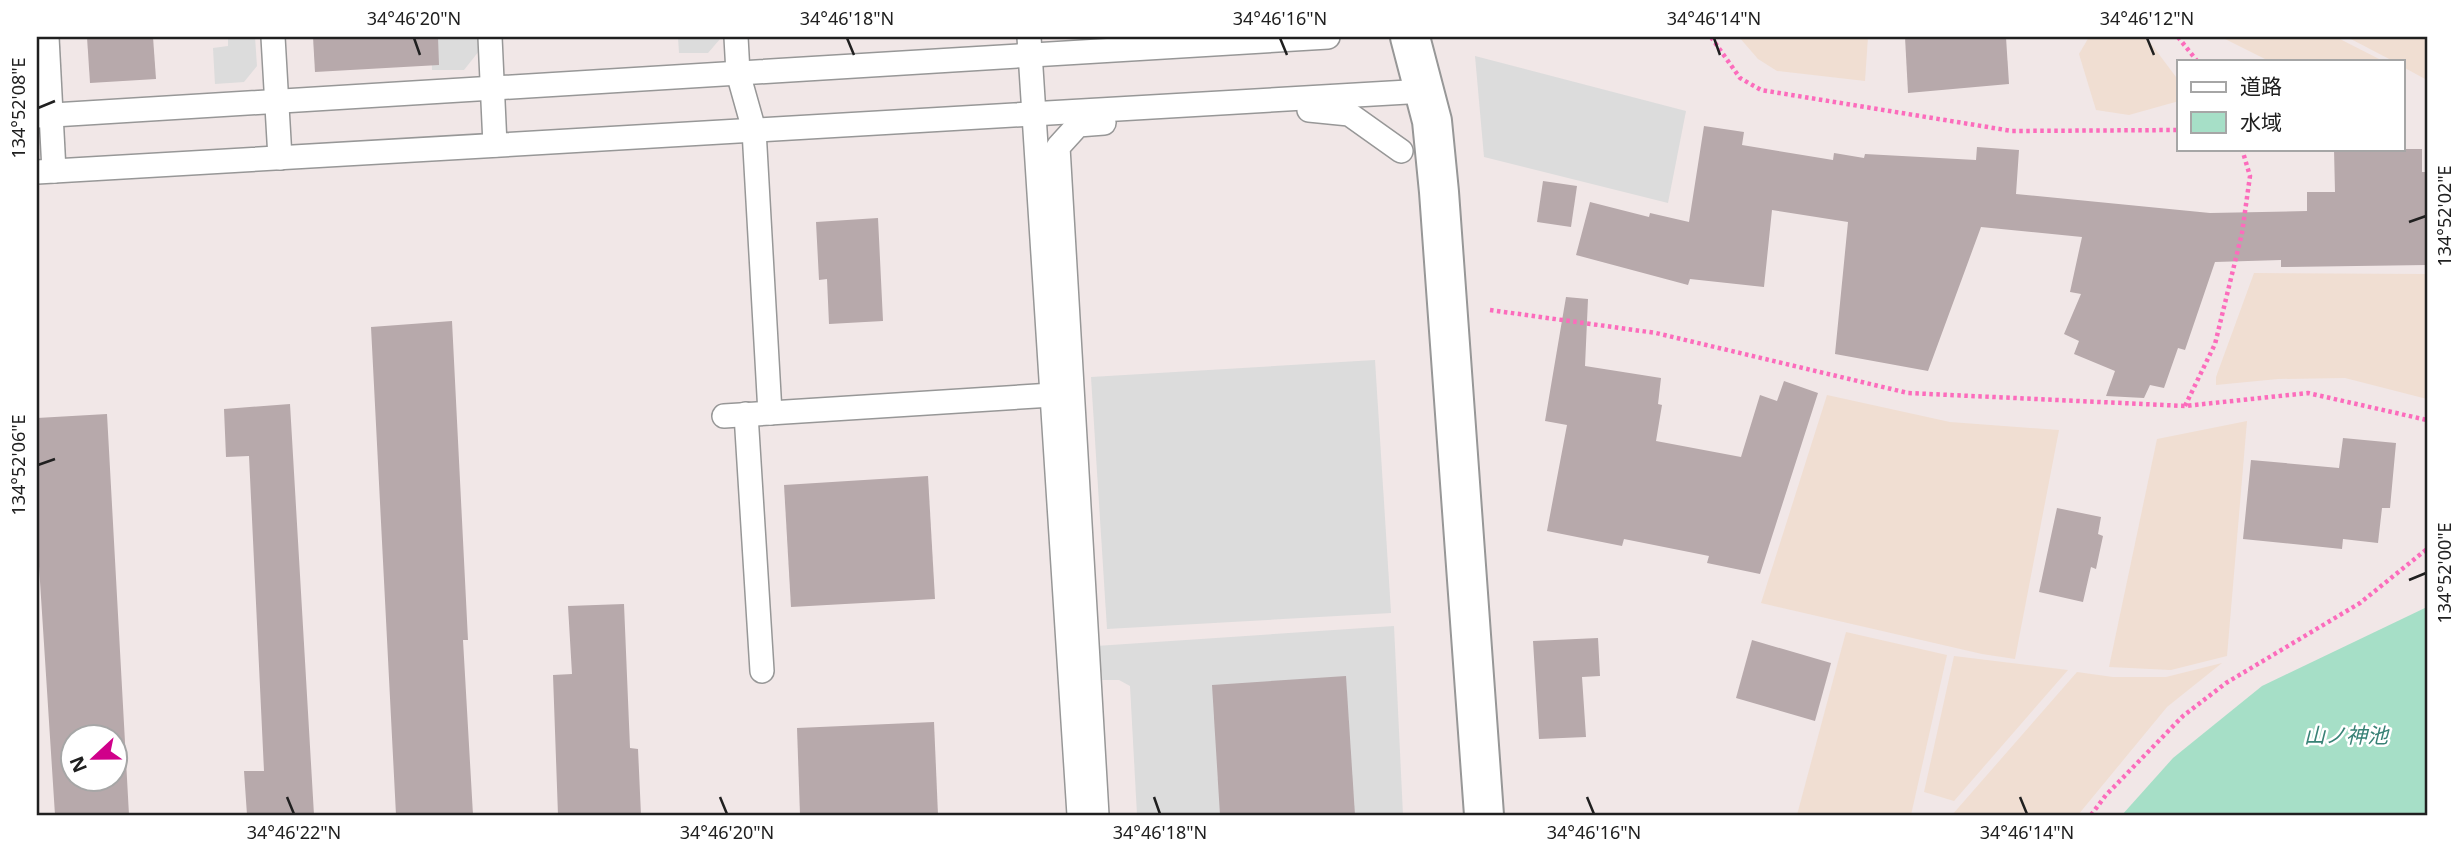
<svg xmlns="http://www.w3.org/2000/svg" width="2464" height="852" font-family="'Noto Sans','Noto Sans JP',sans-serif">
<rect width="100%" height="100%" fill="#f1e7e7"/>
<!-- farmland -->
<g fill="#f0ded2">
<polygon points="1739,37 1868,37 1865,81 1777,71 1758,59"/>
<polygon points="2089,37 2146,37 2179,81 2179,101 2129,115 2096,110 2079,54"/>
<polygon points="2221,37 2336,37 2383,61 2269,61"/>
<polygon points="2347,37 2427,37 2427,80 2403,67 2403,61 2393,61"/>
<polygon points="2254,273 2427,274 2427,399 2345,378 2278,379 2216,385 2216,377"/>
<polygon points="1827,395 1950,422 2059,430 2015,659 1982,654 1761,603"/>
<polygon points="2247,421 2227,656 2171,670 2109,667 2157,439"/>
<polygon points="1846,632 1947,655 1911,815 1797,815"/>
<polygon points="1954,656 2068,670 1954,801 1924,792"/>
<polygon points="2222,663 2167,707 2078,815 1952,815 2077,672 2113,677 2166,677"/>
</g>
<!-- parking -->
<g fill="#dcdcdc">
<polygon points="228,37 255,37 257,66 244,82 215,84 213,48 228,46"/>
<polygon points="431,37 478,37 479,51 464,70 432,70"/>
<polygon points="678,37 720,37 720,39 708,53 679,53"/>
<polygon points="1475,56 1686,111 1668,203 1484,157"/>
<polygon points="1375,360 1391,613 1107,629 1091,377"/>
<polygon points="1394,626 1403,815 1137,815 1130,686 1119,680 1097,680 1096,646"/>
</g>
<!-- water -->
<polygon fill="#a6dfc7" points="2427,607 2427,815 2122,815 2173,758 2262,686"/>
<!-- building -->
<g fill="#b7a9ab" fill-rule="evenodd">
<polygon points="87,37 153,37 156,79 90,83"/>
<polygon points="313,37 438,37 439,65 315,72"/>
<polygon points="1905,37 2006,37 2009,84 1908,93"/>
<polygon points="1704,126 1744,132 1742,145 1833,160 1834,153 1864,158 1865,154 1976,160 1977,147 2019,150 2016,194 2210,213 2307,211 2307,192 2335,192 2334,149 2422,149 2422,172 2427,172 2427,265 2281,267 2281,260 2215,262 2185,350 2178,348 2164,388 2150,385 2144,398 2106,396 2115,371 2074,354 2079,341 2064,334 2081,294 2070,292 2082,237 1981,227 1928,371 1835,354 1848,222 1772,210 1764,287 1690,279 1688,285 1576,255 1590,202 1649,217 1650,213 1689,222"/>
<polygon points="1543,181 1577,186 1571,227 1537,222"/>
<polygon points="878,218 883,321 829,324 827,279 819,280 816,222"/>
<polygon points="1566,297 1588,299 1585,366 1661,378 1658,404 1662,405 1656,441 1741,457 1760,395 1777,401 1784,381 1818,393 1760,574 1707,563 1709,556 1624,539 1622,546 1547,531 1567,425 1545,421"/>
<polygon points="452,321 468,640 463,640 473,815 396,815 371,327"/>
<polygon points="290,404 314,815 247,815 244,771 264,771 249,456 226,457 224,409"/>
<path d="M107 414 129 815H55L37 535V418ZM74 737H116V779H74Z"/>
<polygon points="2343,438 2396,443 2390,508 2382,508 2378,543 2343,539 2342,549 2243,539 2251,460 2339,468"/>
<polygon points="928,476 935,599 791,607 784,485"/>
<polygon points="2057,508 2101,517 2098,534 2103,536 2096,569 2091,567 2083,602 2039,592"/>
<polygon points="624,604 630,748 638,749 641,815 558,815 553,675 572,674 568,606"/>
<polygon points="1598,638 1600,676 1582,677 1586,737 1539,739 1533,641"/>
<polygon points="1752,640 1831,663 1815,721 1736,698"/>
<polygon points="1346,676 1355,815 1220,815 1212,685"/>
<polygon points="934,722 938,815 800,815 797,728"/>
</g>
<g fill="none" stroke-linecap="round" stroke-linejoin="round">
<!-- lane casing -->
<g stroke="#979797" stroke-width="26">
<g id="lane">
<polyline points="47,37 54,171"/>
<polyline points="273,37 280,158"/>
<polyline points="490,37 495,145"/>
<polyline points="736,37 738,73 754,130 770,413"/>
<polyline points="1029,37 1079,815"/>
<polyline points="1309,110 1349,114 1401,151"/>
<polyline points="37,116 1328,37"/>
<polyline points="37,172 1425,91"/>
<polyline points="746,414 762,671"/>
<polyline points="724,416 1052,395"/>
<polyline points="1097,815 1058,147 1078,125 1104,123"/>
</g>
</g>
<!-- street casing -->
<g stroke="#979797" stroke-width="42">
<polyline id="street" points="1410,37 1432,121 1439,192 1484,815"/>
</g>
<!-- path -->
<g stroke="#fc6cbc" stroke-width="4.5" stroke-dasharray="3.5 3.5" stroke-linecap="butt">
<polyline points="1711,37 1740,78 1761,90 2012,131 2179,130"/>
<polyline points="2178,37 2197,61"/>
<polyline points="1490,310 1656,333 1908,393 2185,406 2308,393 2427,420"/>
<polyline points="2185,406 2215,344 2242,233 2250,176 2242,149"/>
<polyline points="2091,815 2106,795 2183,716 2226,683 2360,603 2427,549"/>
</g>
<!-- lane -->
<use href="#lane" stroke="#fff" stroke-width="23"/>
<!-- street -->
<use href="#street" stroke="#fff" stroke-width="38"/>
</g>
<!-- ticks -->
<path fill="none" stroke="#202020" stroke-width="2.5" d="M414 38 420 55M847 38 854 55M1280 38 1287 55M1714 38 1720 55M2147 38 2154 55M38 108 55 101M2409 222 2426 216M38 465 55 459M2409 580 2426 573M287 797 294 814M720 797 727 814M1154 797 1160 814M1587 797 1594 814M2020 797 2027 814"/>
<g text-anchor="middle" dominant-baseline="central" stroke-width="5" stroke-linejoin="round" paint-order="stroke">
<!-- water labels -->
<g font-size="21" font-style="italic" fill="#398276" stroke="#fff">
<text x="2346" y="735">山ノ神池</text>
</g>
</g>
<!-- border -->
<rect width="2464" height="852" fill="none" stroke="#ffffff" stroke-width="77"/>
<!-- legend -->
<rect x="2177" y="60" width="228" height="91" fill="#ffffff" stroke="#a6a6a6" stroke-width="2"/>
<rect x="2191" y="82" width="35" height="10" fill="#ffffff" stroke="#a6a6a6" stroke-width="2"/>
<text x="2240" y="94" font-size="21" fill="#202020">道路</text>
<rect x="2191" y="112" width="35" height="21" fill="#a6dfc7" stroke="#a6a6a6" stroke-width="2"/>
<text x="2240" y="130" font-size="21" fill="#202020">水域</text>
<!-- north arrow -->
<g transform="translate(94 758) rotate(248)"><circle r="33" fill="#ffffff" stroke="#a6a6a6" stroke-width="2"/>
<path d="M0-5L12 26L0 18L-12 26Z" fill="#d0008a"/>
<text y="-10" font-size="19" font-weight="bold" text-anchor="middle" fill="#202020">N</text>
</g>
<rect x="38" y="38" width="2388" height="776" fill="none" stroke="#202020" stroke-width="2.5"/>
<g font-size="18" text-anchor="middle" fill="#202020">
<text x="414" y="25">34°46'20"N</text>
<text x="847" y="25">34°46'18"N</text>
<text x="1280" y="25">34°46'16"N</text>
<text x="1714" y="25">34°46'14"N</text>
<text x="2147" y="25">34°46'12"N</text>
<text transform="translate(19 108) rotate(-90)" y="6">134°52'08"E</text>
<text transform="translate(2445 216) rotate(-90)" y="6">134°52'02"E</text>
<text transform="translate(19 465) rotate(-90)" y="6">134°52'06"E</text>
<text transform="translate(2445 573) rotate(-90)" y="6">134°52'00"E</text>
<text x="294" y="839">34°46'22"N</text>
<text x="727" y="839">34°46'20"N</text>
<text x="1160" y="839">34°46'18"N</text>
<text x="1594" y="839">34°46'16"N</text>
<text x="2027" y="839">34°46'14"N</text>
</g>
</svg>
